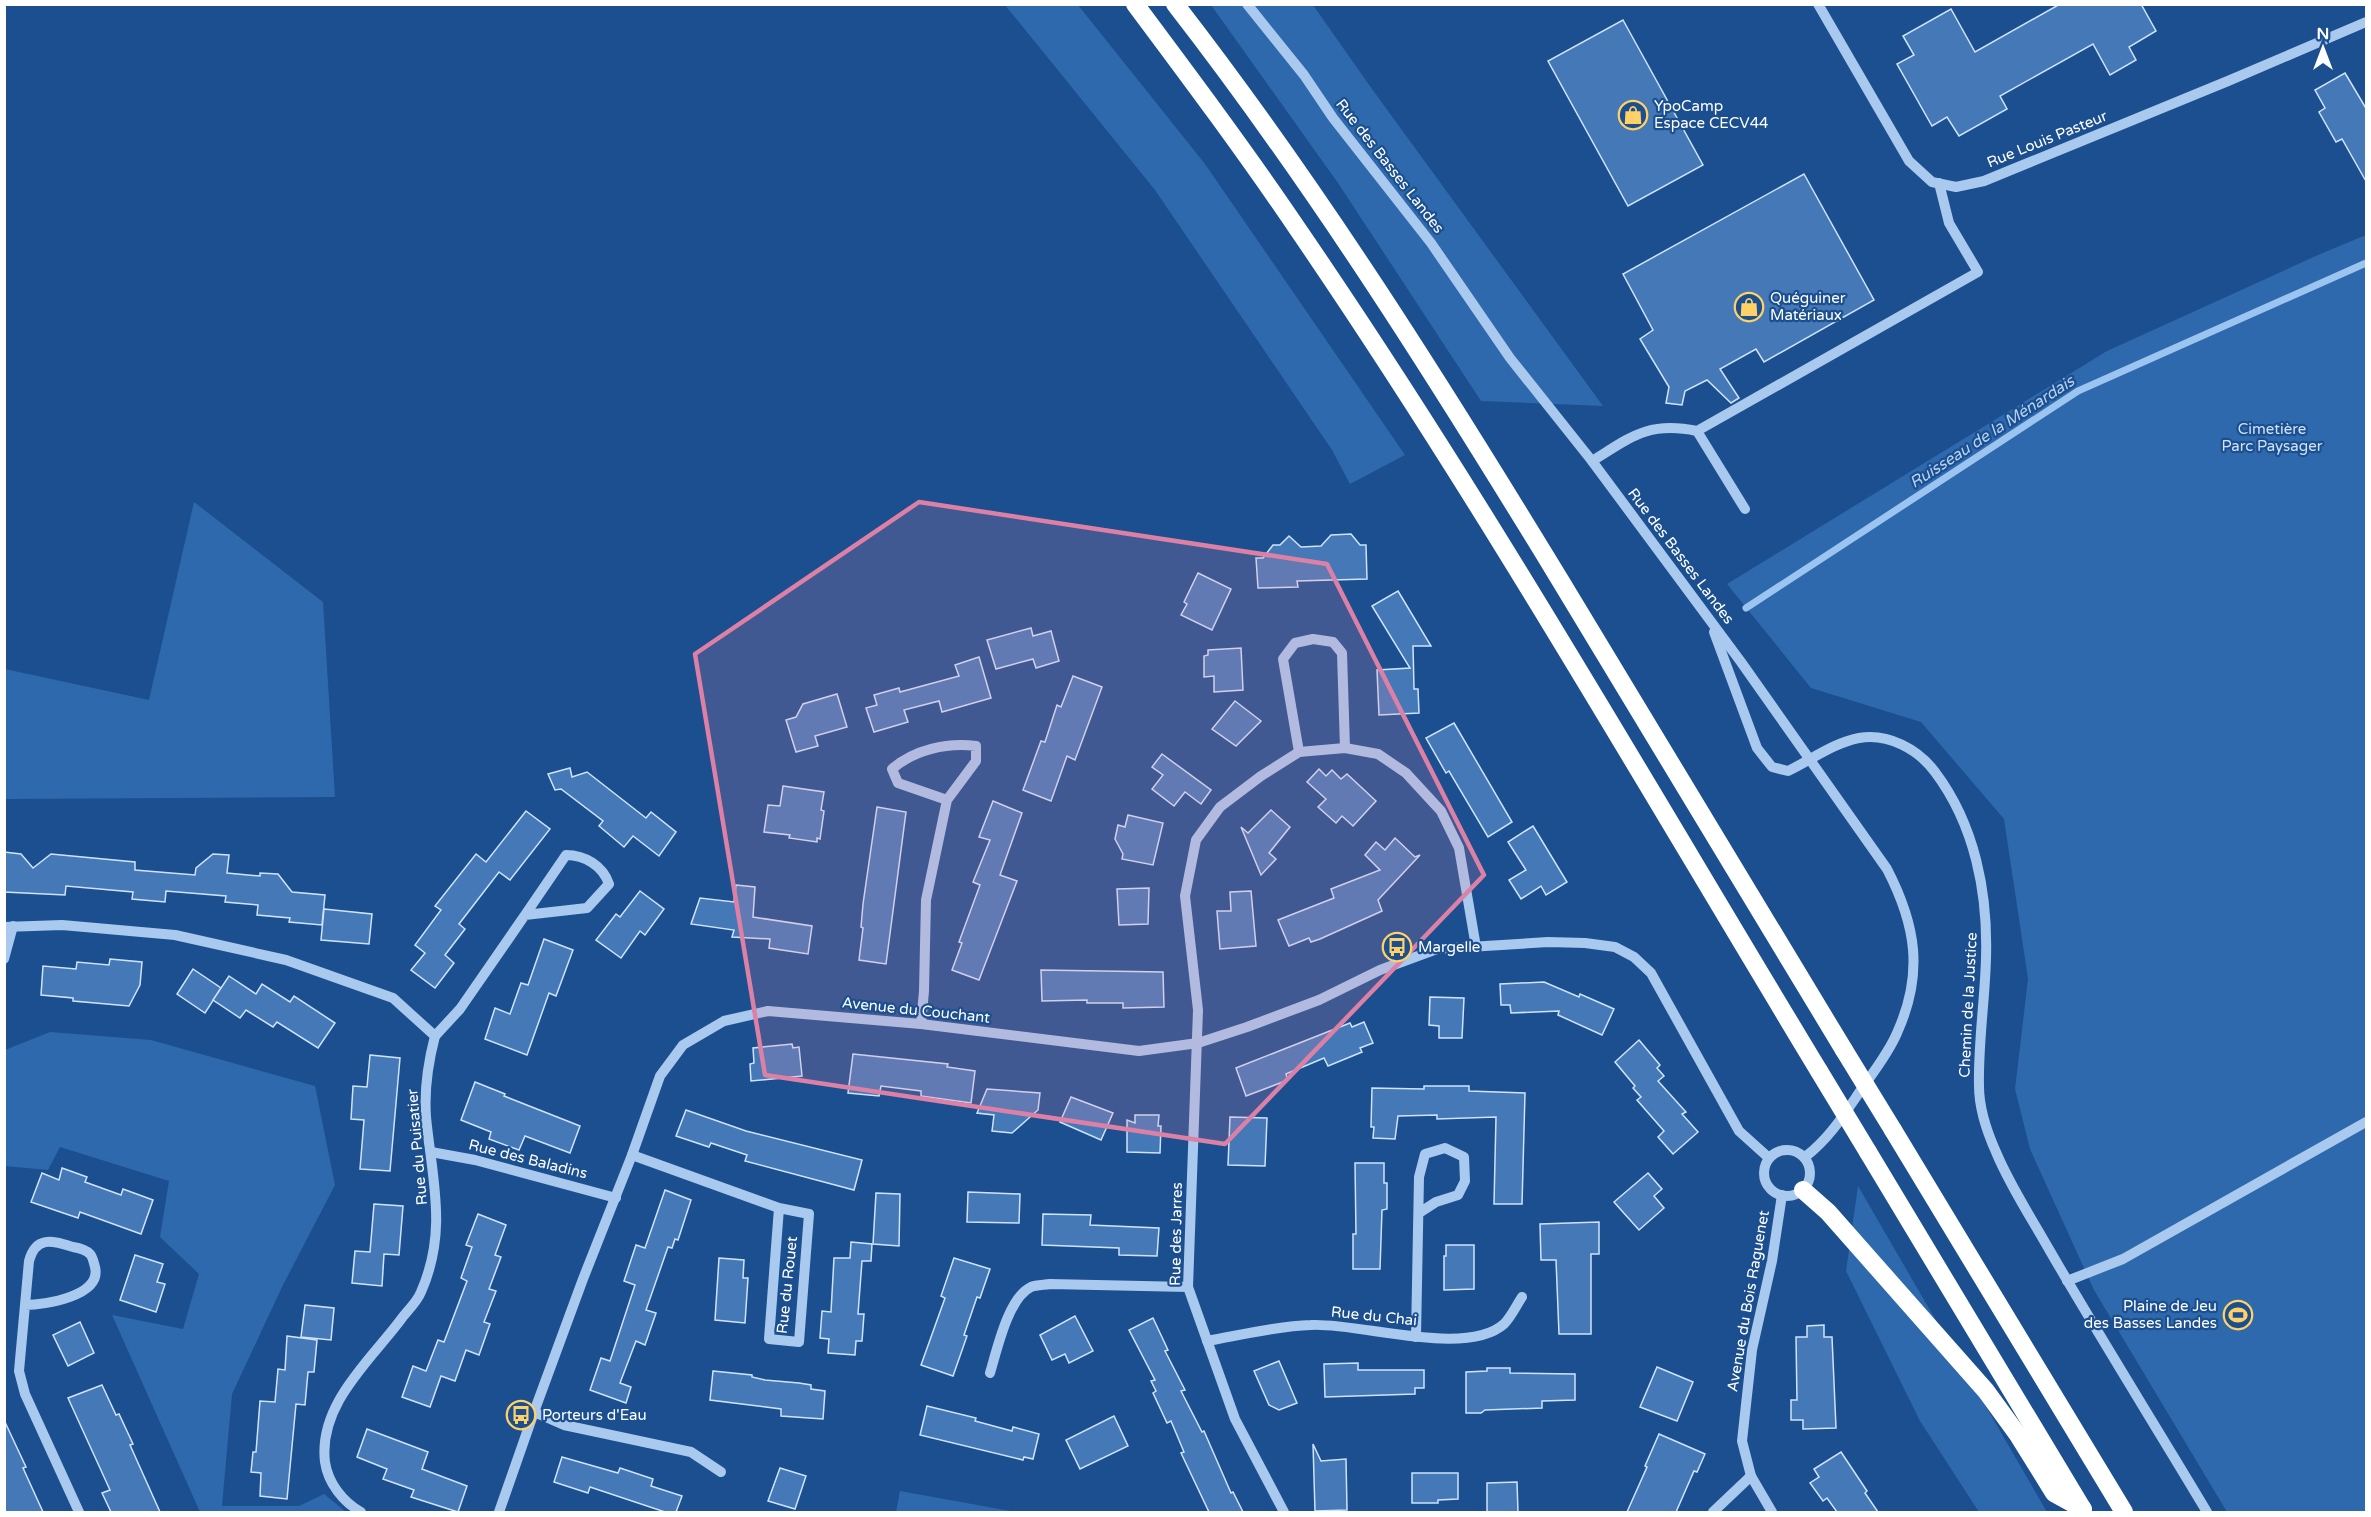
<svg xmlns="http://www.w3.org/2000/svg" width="2371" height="1517" font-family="'Varela Round',sans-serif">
<rect width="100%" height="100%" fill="#1b4f8f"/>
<!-- green -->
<g fill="#2e69ad">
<polygon points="1005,5 1078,5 1205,164 1405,455 1350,484 1332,450 1155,190"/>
<polygon points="1211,5 1313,5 1372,89 1603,406 1481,401 1338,183"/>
<polygon points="2366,235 2366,1512 2227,1512 2094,1290 2030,1149 2015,1089 2028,979 2004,819 1921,722 1811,688 1727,584 2107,351 2318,255"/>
<polygon points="194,502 323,602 335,797 5,799 5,669 149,700"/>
<polygon points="50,1032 151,1040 315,1086 335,1185 282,1287 232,1394 222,1506 299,1506 324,1494 346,1512 200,1512 112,1315 183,1329 199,1274 160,1237 169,1181 60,1147 48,1170 5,1166 5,1050"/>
<polygon points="1858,1186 2047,1512 1979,1512 1920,1421 1846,1271"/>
<polygon points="900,1491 1016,1512 896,1512"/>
</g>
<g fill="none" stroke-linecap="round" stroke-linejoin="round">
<!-- stream -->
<polyline stroke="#9cc4f0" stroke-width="7" points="1746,608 2078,391 2366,263"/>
</g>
<!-- building -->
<g fill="#4478b7" stroke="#cfe3fa" stroke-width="1.5">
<polygon points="2060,4 2141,4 2156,31 2129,47 2136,60 2110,75 2093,44 2000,96 2007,109 1959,136 1947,117 1932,126 1897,64 1914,55 1903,36 1951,9 1975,52"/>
<polygon points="1623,20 1703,165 1628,206 1548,61"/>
<polygon points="2345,73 2367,110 2367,183 2342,139 2336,142 2319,112 2325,108 2315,90"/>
<polygon points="1804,174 1874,300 1764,362 1756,349 1720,369 1739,398 1731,403 1707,380 1685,391 1682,405 1666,403 1669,387 1640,339 1653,330 1623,274"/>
<polygon points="1351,534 1360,545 1366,545 1367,579 1297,581 1298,587 1258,588 1256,558 1263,558 1273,545 1280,545 1289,536 1301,547 1321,546 1331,535"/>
<polygon points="1198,573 1231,589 1212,630 1181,615 1187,604 1184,602"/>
<polygon points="1398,591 1431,646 1413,646 1414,689 1418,689 1419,713 1379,715 1377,670 1410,668 1372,606"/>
<polygon points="1031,628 1033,636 1051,631 1059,661 1036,668 1033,659 996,669 987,640"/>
<polygon points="1241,648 1243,690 1214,692 1214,676 1204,677 1204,656 1208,655 1208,650"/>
<polygon points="979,657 991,698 942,712 939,701 904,710 908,722 874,732 866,708 877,705 874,695 899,688 900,692 959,676 955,665"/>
<polygon points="1073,676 1102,687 1075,760 1067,756 1051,801 1023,790 1041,741 1045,742 1057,705 1061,707"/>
<polygon points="837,694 847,727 815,736 818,746 796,752 786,720 796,717 803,704"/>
<polygon points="1235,701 1261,721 1236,746 1212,729"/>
<polygon points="1454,723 1512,822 1488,837 1449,771 1446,773 1426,738"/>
<polygon points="1162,754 1211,790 1201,804 1185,792 1174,806 1152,789 1163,775 1152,767"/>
<polygon points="570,768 572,777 587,772 646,818 651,812 676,832 659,856 633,836 624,847 599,826 603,821 561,789 555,790 548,774"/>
<polygon points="1319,769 1326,776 1332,770 1341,779 1347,774 1376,801 1353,826 1342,816 1336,823 1318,807 1326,799 1307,782"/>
<polygon points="783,786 824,792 821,810 824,811 820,839 817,838 817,842 789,838 790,835 764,832 768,805 780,806"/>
<polygon points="993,801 1022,813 1000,875 1017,881 979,980 952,970 962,943 959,942 980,885 973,882 990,840 979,837"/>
<polygon points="877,807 906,812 886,964 859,960 863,928 861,927 863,904"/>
<polygon points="1271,810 1290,827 1269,853 1276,859 1261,875 1241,827 1248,833"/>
<polygon points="526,811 550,829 510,880 499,872 459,924 465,929 445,955 454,963 435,988 411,970 425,953 415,945 441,910 435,906 476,854 486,862"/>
<polygon points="1128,815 1163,823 1153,865 1122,859 1123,854 1115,839 1118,825 1125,827"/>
<polygon points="1533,826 1567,882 1546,895 1541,886 1521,899 1509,880 1526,870 1508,842"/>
<polygon points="1395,838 1415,857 1420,855 1378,900 1382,911 1320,939 1311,942 1309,938 1289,946 1278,920 1334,898 1331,889 1380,870 1365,855 1376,842 1385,850"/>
<polygon points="4,852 21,854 33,868 51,854 135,862 135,870 195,875 196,868 213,854 229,855 227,873 260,876 260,873 278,874 292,892 325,895 322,925 289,922 290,918 257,915 258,905 225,902 226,896 166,891 165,902 132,899 133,892 66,886 65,895 4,892"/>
<polygon points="736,885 755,887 753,917 812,926 808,954 769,948 770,939 732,937 734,930 691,924 700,898 734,902"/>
<polygon points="1149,888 1148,924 1119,925 1117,889"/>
<polygon points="640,891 664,909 645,935 640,931 621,958 596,940 616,914 620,917"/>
<polygon points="1251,891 1256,946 1220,949 1217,911 1231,911 1230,892"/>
<polygon points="324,909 372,914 369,944 321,940"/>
<polygon points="544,939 573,950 556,996 549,993 527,1055 485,1039 495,1008 510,1014 521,983 528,985"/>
<polygon points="110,959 142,962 140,985 129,1006 73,1001 73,998 41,995 43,966 76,969 77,962 109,965"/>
<polygon points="193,969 221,988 205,1013 177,994"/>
<polygon points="1041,970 1163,972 1164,1007 1123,1008 1123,1003 1087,1003 1087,1000 1042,1001"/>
<polygon points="229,976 256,994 262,984 290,1002 294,996 335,1023 318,1048 277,1022 273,1027 246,1010 240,1018 213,1000"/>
<polygon points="1544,982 1579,997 1580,994 1614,1009 1602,1035 1558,1015 1559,1011 1511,1013 1510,1005 1501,1005 1500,984"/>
<polygon points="1430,997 1464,998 1462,1038 1439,1038 1439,1026 1429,1025"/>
<polygon points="1364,1022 1373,1043 1360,1048 1362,1052 1328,1066 1324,1058 1286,1074 1288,1080 1246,1096 1236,1068 1350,1023 1352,1027"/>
<polygon points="1639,1040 1660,1065 1657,1068 1664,1076 1658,1081 1686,1112 1682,1114 1698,1132 1673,1154 1658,1137 1664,1131 1637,1100 1641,1097 1633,1088 1635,1086 1615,1062"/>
<polygon points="792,1044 793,1048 799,1047 802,1076 751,1081 750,1064 754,1063 753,1048"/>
<polygon points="853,1054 948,1064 947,1067 975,1071 971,1103 921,1096 921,1091 881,1086 879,1096 848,1093"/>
<polygon points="370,1055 400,1058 390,1171 360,1169 364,1120 351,1119 353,1086 367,1087"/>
<polygon points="475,1082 505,1094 504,1096 580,1126 570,1153 525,1136 519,1150 489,1139 491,1132 461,1120"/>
<polygon points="1424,1086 1469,1086 1469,1091 1525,1093 1522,1204 1494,1204 1496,1117 1437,1119 1437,1115 1398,1116 1395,1139 1373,1138 1374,1127 1371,1127 1372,1088 1424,1089"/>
<polygon points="987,1089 1040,1093 1038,1110 1012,1133 992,1131 994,1115 977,1113"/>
<polygon points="1071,1097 1113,1113 1101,1140 1060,1122"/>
<polygon points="686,1110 746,1131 862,1160 854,1190 745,1161 747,1155 711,1143 709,1147 676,1136"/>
<polygon points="1135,1115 1159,1115 1158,1126 1161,1126 1160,1153 1127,1152 1127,1120 1135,1123"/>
<polygon points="1230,1117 1267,1118 1265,1166 1228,1165"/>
<polygon points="1355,1163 1384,1163 1384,1183 1387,1183 1387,1209 1382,1210 1380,1269 1353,1269 1353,1234 1356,1234"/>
<polygon points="62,1168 87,1177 85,1182 121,1195 123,1189 153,1200 141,1234 80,1212 78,1218 31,1202 42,1173 59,1180"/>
<polygon points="1648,1173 1662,1189 1654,1196 1664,1208 1639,1230 1614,1202"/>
<polygon points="665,1190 691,1200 678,1240 675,1239 672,1248 668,1247 646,1310 656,1313 645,1345 636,1341 620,1383 631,1387 626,1403 590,1390 601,1358 610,1361 635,1285 624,1281 636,1245 645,1248"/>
<polygon points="968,1192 1020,1194 1019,1223 967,1222"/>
<polygon points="876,1193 900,1194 899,1246 873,1244"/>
<polygon points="374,1204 403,1206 399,1255 384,1254 382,1286 352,1283 355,1251 370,1252"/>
<polygon points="478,1214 506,1225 495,1255 501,1257 489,1289 496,1291 484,1322 490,1324 479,1355 466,1350 455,1381 441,1376 430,1407 402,1397 413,1366 426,1371 438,1340 444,1342 467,1281 461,1278 472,1247 466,1245"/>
<polygon points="1043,1214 1091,1215 1090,1225 1159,1228 1157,1256 1119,1255 1119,1248 1042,1245"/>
<polygon points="1599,1222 1599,1254 1591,1254 1591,1334 1559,1334 1556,1260 1541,1260 1540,1224"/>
<polygon points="851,1242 872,1244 871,1261 862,1261 858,1314 864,1314 862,1341 856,1341 855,1355 828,1353 829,1339 820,1338 822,1311 831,1312 834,1258 850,1258"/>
<polygon points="1446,1245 1474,1245 1474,1289 1444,1290 1444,1256 1446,1256"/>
<polygon points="135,1255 163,1264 157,1282 165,1284 156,1312 120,1300"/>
<polygon points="719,1258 744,1260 743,1278 748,1278 745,1323 715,1320"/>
<polygon points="954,1258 990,1269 980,1298 977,1297 964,1335 967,1336 953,1376 921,1365 945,1298 941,1296"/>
<polygon points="305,1305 334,1308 331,1340 301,1337"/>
<polygon points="1075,1316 1093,1351 1069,1363 1065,1354 1052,1360 1040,1335"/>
<polygon points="1153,1318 1168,1350 1165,1351 1185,1390 1181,1391 1202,1432 1204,1431 1231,1493 1233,1492 1243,1512 1209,1512 1181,1453 1184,1452 1171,1421 1167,1423 1153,1393 1156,1391 1151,1381 1155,1380 1129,1330"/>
<polygon points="80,1322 94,1353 68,1366 53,1335"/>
<polygon points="1824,1325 1824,1337 1832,1337 1836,1428 1803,1429 1803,1420 1791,1420 1791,1400 1797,1400 1796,1337 1807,1337 1807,1326"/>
<polygon points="287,1336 317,1340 314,1372 308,1372 305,1405 296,1404 287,1499 260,1496 261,1473 251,1472 253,1452 256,1452 260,1401 275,1402 278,1369 285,1370"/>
<polygon points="1279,1361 1297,1403 1279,1410 1269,1405 1254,1371"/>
<polygon points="1358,1363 1358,1370 1424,1370 1424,1388 1415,1388 1415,1394 1325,1397 1324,1364"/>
<polygon points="1657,1367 1693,1382 1677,1421 1640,1407"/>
<polygon points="1487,1368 1510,1368 1510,1373 1575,1374 1575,1400 1542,1401 1542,1408 1485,1410 1481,1413 1466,1413 1466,1372 1487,1371"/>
<polygon points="713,1371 752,1375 752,1377 765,1380 799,1383 811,1385 811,1389 825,1391 823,1419 781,1416 781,1409 710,1400"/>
<polygon points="102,1385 116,1415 119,1414 133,1444 130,1445 160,1512 111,1512 102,1493 110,1490 68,1398"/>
<polygon points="927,1406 976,1418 975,1421 1012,1431 1013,1427 1039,1434 1033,1459 1024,1457 1023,1460 920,1435"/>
<polygon points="1114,1416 1128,1446 1080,1469 1066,1440"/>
<polygon points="4,1420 26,1467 23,1468 43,1512 4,1512"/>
<polygon points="367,1429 428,1452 422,1469 467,1486 458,1512 411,1497 414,1490 383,1479 387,1469 357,1457"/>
<polygon points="1659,1434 1705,1454 1697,1472 1694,1471 1676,1512 1627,1512 1647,1467 1645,1466"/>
<polygon points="1313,1444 1321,1461 1346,1459 1347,1510 1315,1511"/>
<polygon points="1841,1452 1867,1491 1865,1493 1878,1512 1837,1512 1827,1498 1823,1501 1810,1483 1819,1477 1814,1469"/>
<polygon points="562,1457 618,1473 620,1468 653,1479 651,1486 682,1496 676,1512 665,1512 590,1487 588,1493 554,1482"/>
<polygon points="780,1468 806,1476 795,1509 768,1501"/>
<polygon points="1412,1473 1458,1473 1458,1499 1438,1500 1438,1503 1412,1503"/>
<polygon points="1517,1482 1518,1512 1487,1512 1487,1483"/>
</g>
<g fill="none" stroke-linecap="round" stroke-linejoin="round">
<!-- minor -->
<g stroke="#a9c9ee" stroke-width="10">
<path d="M1247 4 1304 75 1333 118 1431 243 1510 358 1592 461 1741 662 1887 869C1916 925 1924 973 1897 1033 1889 1052 1875 1070 1863 1087 1845 1113 1830 1138 1805 1157"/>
<polyline points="1818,4 1909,161 1932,182 1956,187 1984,181 2228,81 2366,22"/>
<polyline points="1697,431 1745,509"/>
<path d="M1592 461C1631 437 1648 421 1697 431L1978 272 1949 223 1939 183"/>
<path d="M1714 632 1757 748 1772 767 1788 771C1811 760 1833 743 1859 738 1888 733 1918 749 1935 772 1975 825 1988 893 1986 958 1985 1000 1978 1043 1979 1086 1979 1107 1987 1132 1996 1152 2010 1186 2032 1219 2050 1251 2101 1339 2155 1425 2207 1512"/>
<polyline points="1299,752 1283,659 1295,643 1313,639 1333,642 1342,653 1345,748"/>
<path d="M4 927 62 925 175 935 286 960 393 998 435 1036C428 1063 424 1089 426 1117 432 1179 448 1231 421 1292 417 1302 408 1310 402 1318 371 1360 318 1404 325 1462 328 1483 343 1502 361 1512"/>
<polyline points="4,959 13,926"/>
<path d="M921 1024 924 991 926 900 947 800 976 761V746C947 742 914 750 892 769L898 783 947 800"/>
<path d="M435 1036 460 1009 525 915 587 908 609 884C603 866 585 855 566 855L525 915"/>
<circle cx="1787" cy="1173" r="23"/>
<polyline points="431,1152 475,1160 616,1198"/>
<polyline points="632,1155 779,1208 809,1214 799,1342 769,1339 779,1208"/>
<polyline points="2067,1281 2123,1259 2366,1122"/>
<path d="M25 1305C45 1305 102 1296 95 1267 94 1264 93 1257 90 1254 86 1250 79 1248 73 1247 53 1241 36 1235 29 1261L19 1371 25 1394 79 1512"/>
<polyline points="1416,1337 1419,1177 1425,1154 1445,1148 1464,1157 1465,1181 1458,1195 1436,1202 1419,1213"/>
<path d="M1207 1341C1241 1335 1277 1326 1311 1325 1358 1322 1466 1358 1504 1324 1511 1317 1516 1306 1522 1297"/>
<path d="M990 1373C997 1350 1008 1298 1031 1287 1036 1285 1044 1285 1050 1284L1188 1287"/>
<polyline points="534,1412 564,1425 691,1452 721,1472"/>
<polyline points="499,1512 534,1412 583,1279 632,1155 660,1076 683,1045 724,1021 768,1011 921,1024 1139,1051 1198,1043 1247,1027 1319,1000 1380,970 1437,949 1548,942 1585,943 1615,947 1634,957 1651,973 1739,1131 1769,1158"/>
<polyline points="1284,1512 1235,1419 1188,1287 1198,1010 1185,896 1196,840 1220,807 1261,776 1299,752 1345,748 1378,754 1406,773 1441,811 1459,848 1476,947"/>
<polyline points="1713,1512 1751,1476"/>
<polyline points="1772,1512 1751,1476 1742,1441 1752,1350 1772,1261 1782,1195"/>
</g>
<!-- highway -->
<g stroke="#fff" stroke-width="18">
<path d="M1135 4C1191 79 1247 154 1299 231 1485 503 1649 790 1819 1071"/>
<path d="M1175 4C1317 187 1440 383 1560 580 1655 736 1749 893 1844 1050"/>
<polyline points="1893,1130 2124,1512"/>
<polyline points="1868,1152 2082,1508"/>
<polyline points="1803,1190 1828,1212 1986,1391 2018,1435 2054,1493 2083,1509"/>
</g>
<!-- highway-bridge -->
<g stroke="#fff" stroke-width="18">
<polyline points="1844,1050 1893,1130"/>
<polyline points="1819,1071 1868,1152"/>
</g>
</g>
<!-- marked area -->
<path fill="#dd80a5" fill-opacity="0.2" stroke="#dd80a5" stroke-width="4.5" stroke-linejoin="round" d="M919 502 1327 564 1484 875 1225 1144 765 1075 695 654Z"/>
<!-- icons -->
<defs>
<g id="shop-ring" transform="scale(1.5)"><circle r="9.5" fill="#1b4f8f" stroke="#ffd166" stroke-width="1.5"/><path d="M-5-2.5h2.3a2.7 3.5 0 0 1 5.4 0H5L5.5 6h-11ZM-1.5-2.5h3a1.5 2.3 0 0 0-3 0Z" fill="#ffd166"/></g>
<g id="bus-ring" transform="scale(1.5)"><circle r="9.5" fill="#1b4f8f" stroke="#ffd166" stroke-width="1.5"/><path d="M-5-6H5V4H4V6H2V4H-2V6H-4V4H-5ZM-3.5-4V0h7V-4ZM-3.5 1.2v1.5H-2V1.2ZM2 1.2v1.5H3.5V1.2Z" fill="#ffd166"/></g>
<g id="stadium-ring" transform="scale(1.5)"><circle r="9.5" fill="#1b4f8f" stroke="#ffd166" stroke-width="1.5"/><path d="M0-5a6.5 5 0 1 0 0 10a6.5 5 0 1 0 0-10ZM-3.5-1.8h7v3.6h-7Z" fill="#ffd166"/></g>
</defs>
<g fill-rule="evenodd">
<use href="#shop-ring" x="1633" y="115"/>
<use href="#shop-ring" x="1749" y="307"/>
<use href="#bus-ring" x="1397" y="947"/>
<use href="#stadium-ring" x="2238" y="1315"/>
<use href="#bus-ring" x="521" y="1415"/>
</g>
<g text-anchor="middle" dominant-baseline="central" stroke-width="4.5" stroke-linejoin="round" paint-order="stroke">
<!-- poi labels -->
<g font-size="15" fill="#fff" stroke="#1b4f8f" text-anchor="start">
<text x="1654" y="106">YpoCamp<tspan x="1654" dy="17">Espace CECV44</tspan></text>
<text x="1770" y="298">Quéguiner<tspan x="1770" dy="17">Matériaux</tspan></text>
<text x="1418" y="947">Margelle</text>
<text x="2217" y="1306" text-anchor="end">Plaine de Jeu<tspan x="2217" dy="17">des Basses Landes</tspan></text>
<text x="542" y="1415">Porteurs d'Eau</text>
</g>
<!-- street labels -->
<g font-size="15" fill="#fff" stroke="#1b4f8f">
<text transform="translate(2047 139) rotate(-22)">Rue Louis Pasteur</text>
<text transform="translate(1390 166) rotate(52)">Rue des Basses Landes</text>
<text transform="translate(1681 556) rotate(53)">Rue des Basses Landes</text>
<text transform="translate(1968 1005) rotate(-87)">Chemin de la Justice</text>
<text transform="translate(916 1010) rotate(6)">Avenue du Couchant</text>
<text transform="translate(417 1147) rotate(-95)">Rue du Puisatier</text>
<text transform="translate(528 1159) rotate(14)">Rue des Baladins</text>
<text transform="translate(1176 1234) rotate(-89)">Rue des Jarres</text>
<text transform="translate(787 1285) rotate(-84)">Rue du Rouet</text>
<text transform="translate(1748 1301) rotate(-80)">Avenue du Bois Raguenet</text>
<text transform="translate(1374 1316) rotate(6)">Rue du Chai</text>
</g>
<!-- park labels -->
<g font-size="15" fill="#cfe3fa" stroke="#1b4f8f">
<text x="2272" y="429">Cimetière<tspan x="2272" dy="17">Parc Paysager</tspan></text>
</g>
<!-- water labels -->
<g font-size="16" font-style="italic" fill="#b5d3f5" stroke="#1b4f8f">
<text transform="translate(1992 432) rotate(-33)">Ruisseau de la Ménardais</text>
</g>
</g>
<!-- border -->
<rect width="2371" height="1517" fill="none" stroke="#ffffff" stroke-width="12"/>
<!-- north arrow -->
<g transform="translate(2323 48)" stroke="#1b4f8f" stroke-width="4.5" paint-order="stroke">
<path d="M0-4.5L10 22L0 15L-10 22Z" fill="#ffffff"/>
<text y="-9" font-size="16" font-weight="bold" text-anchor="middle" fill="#ffffff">N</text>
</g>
</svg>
